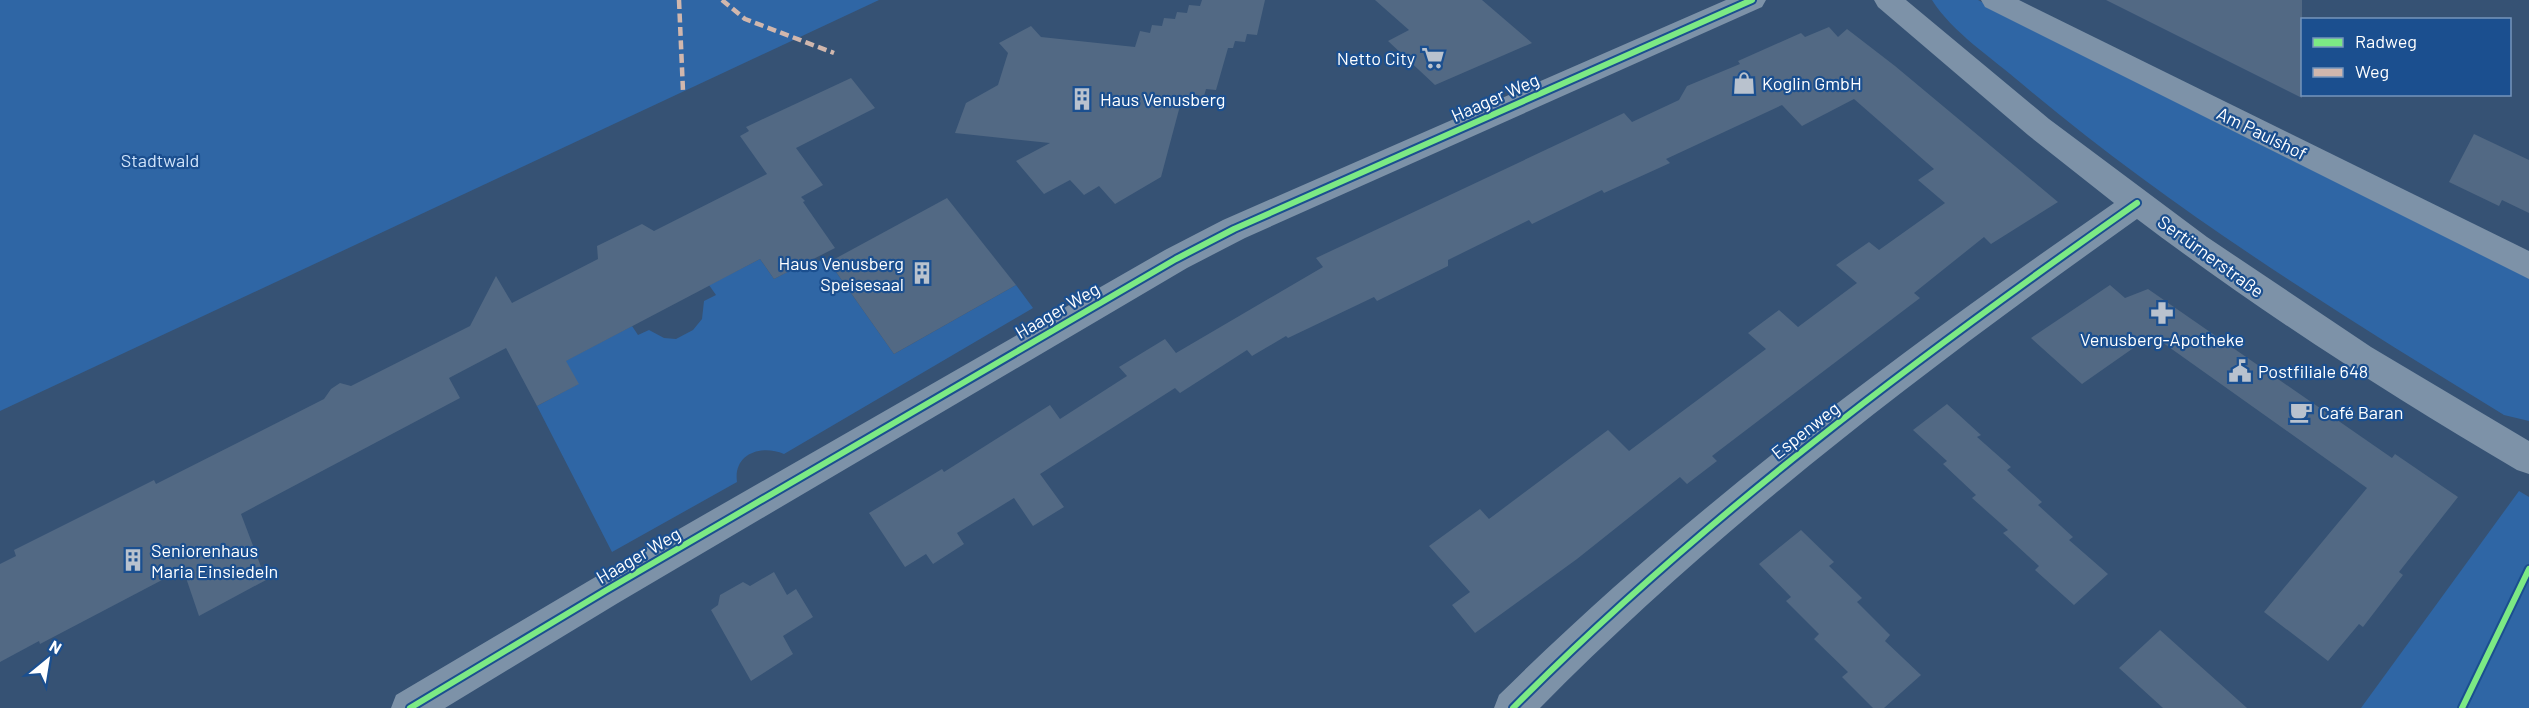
<svg xmlns="http://www.w3.org/2000/svg" width="2529" height="708" font-family="Barlow,sans-serif">
<rect width="100%" height="100%" fill="#365274"/>
<!-- green -->
<g fill="#2f66a5">
<polygon points="0,0 879,0 0,411"/>
<path d="M1932 0H1978L2529 276V421L2504 415C2338 313 2171 210 2021 83 1993 59 1951 31 1932 0Z"/>
<path d="M760 259 774 279 810 260 829 262 894 354 1016 285 1033 308 784 454C761 444 733 454 737 482L612 552 537 406 578 384 565 361 632 326 638 335 649 330 664 338 676 339 693 330 702 319 704 301 716 295 709 285Z"/>
<polygon points="2519,491 2529,497 2529,708 2361,708"/>
</g>
<!-- building -->
<g fill="#526984">
<polygon points="1202,0 1265,0 1257,35 1247,34 1245,42 1235,41 1233,48 1228,48 1216,90 1206,89 1204,96 1193,95 1192,103 1181,102 1161,177 1115,204 1099,186 1084,195 1070,180 1044,194 1016,161 1050,143 955,133 966,103 998,85 1008,53 999,43 1031,26 1041,37 1135,47 1140,31 1150,33 1152,25 1162,26 1164,18 1175,19 1177,12 1187,13 1189,5 1200,6"/>
<polygon points="1375,0 1482,0 1532,43 1435,85 1388,41 1409,30"/>
<polygon points="2106,0 2302,0 2302,98"/>
<polygon points="1829,27 1838,37 1847,29 1895,66 2058,202 1991,244 1984,237 1914,293 1920,298 1712,456 1717,461 1687,484 1680,477 1577,559 1475,633 1452,605 1470,592 1429,546 1480,509 1489,519 1608,430 1629,451 1766,349 1748,333 1779,310 1798,327 1857,283 1836,265 1869,242 1879,250 1945,203 1918,180 1934,169 1854,99 1802,126 1782,105 1666,159 1670,163 1604,193 1602,190 1532,224 1529,220 1448,260 1448,266 1377,301 1374,297 1288,338 1286,336 1252,356 1247,350 1180,393 1175,388 1040,474 1064,507 1033,526 1014,498 957,533 964,544 933,564 926,554 905,567 869,513 942,469 944,472 1050,405 1060,419 1127,376 1119,367 1165,339 1176,353 1323,267 1316,258 1624,113 1632,122 1679,100 1687,86 1740,64 1738,61 1801,33 1805,37"/>
<polygon points="851,78 875,108 796,148 823,185 801,197 805,201 803,202 835,248 774,279 760,259 566,361 579,384 537,406 506,348 449,378 460,398 241,514 266,580 199,616 183,569 40,644 39,641 0,662 0,564 16,556 14,550 154,480 156,484 324,399 331,389 340,383 351,386 470,326 496,276 512,303 598,259 597,246 642,224 654,231 767,174 740,136 749,131 746,127"/>
<polygon points="2474,134 2529,160 2529,213 2502,200 2499,206 2449,182"/>
<polygon points="947,198 1016,285 894,354 829,262"/>
<polygon points="2110,285 2125,298 2148,289 2392,458 2395,454 2458,497 2399,572 2403,575 2363,627 2359,624 2328,661 2264,612 2367,488 2152,335 2082,384 2031,338"/>
<polygon points="1947,404 1981,435 1977,437 2011,467 2007,470 2042,502 2038,505 2073,537 2069,540 2108,574 2074,605 2035,570 2039,566 2003,533 2008,530 1972,498 1976,495 1943,464 1947,461 1913,430"/>
<polygon points="1801,530 1834,562 1829,566 1862,598 1857,602 1890,635 1885,641 1921,675 1884,708 1873,708 1842,677 1848,672 1814,639 1819,634 1786,601 1791,597 1759,564"/>
<polygon points="774,572 787,595 796,589 813,617 783,636 793,654 751,681 711,610 718,605 720,595 743,582 750,586"/>
<polygon points="2160,630 2247,708 2163,708 2119,668"/>
</g>
<g fill="none" stroke-linecap="round" stroke-linejoin="round">
<!-- minor -->
<g fill="#7d92a8" fill-rule="evenodd">
<path d="M1874 0H1906L2049 119 2207 237 2371 347 2529 441V474L2517 470C2386 393 2259 311 2137 219 1928 368 1720 525 1540 708H1494L1499 695C1686 510 1899 352 2114 203L2028 135 1878 7Z"/>
<polygon points="1981,0 2019,0 2529,251 2529,279 1985,7"/>
</g>
<!-- tertiary -->
<polygon fill="#7d92a8" fill-rule="evenodd" points="1726,0 1766,0 1762,7 1245,238 1187,268 618,603 445,708 391,708 396,695 592,579 1165,250 1223,220"/>
<!-- quiet -->
<g stroke="#d1b7ad" stroke-width="4.5" stroke-dasharray="9 4.5" stroke-linecap="butt">
<polyline points="679,0 683,91"/>
<polyline points="722,0 745,19 834,53"/>
</g>
<!-- cycleway casing -->
<g stroke="#1b4f8f" stroke-width="10">
<g id="cycleway">
<polyline points="410,708 605,591 1176,259 1234,229 1752,0"/>
<path d="M1513 708C1702 518 1918 357 2137 203"/>
<polyline points="2462,708 2529,569"/>
</g>
</g>
<!-- cycleway -->
<use href="#cycleway" stroke="#7ce984" stroke-width="6"/>
</g>
<!-- icons -->
<defs>
<g id="supermarket-bare" transform="scale(1.8)"><path d="M-6-5.5h2.5l.6 2H6L4.5 2H-2.5L-4.4-4H-6ZM-1.5 3.2a1.3 1.3 0 1 0 .1 0ZM3 3.2a1.3 1.3 0 1 0 .1 0Z" fill="#b9c2ce" stroke="#1b4f8f" stroke-width="2.5" paint-order="stroke"/></g>
<g id="shop-bare" transform="scale(1.8)"><path d="M-5-2.5h2.3a2.7 3.5 0 0 1 5.4 0H5L5.5 6h-11ZM-1.5-2.5h3a1.5 2.3 0 0 0-3 0Z" fill="#b9c2ce" stroke="#1b4f8f" stroke-width="2.5" paint-order="stroke"/></g>
<g id="building-bare" transform="scale(1.8)"><path d="M-4-6H4V6H1V3H-1V6H-4ZM-2.5-4.3h1.7v1.8h-1.7ZM.8-4.3h1.7v1.8H.8ZM-2.5-1h1.7V.8h-1.7ZM.8-1h1.7V.8H.8Z" fill="#b9c2ce" stroke="#1b4f8f" stroke-width="2.5" paint-order="stroke"/></g>
<g id="pharmacy-bare" transform="scale(1.8)"><path d="M-2-6h4v4h4v4h-4v4h-4v-4h-4v-4h4Z" fill="#b9c2ce" stroke="#1b4f8f" stroke-width="2.5" paint-order="stroke"/></g>
<g id="civic-bare" transform="scale(1.8)"><path d="M-.6-6.5H3V-4.5H.6V-3L4-1V1h2V6H-6V1h2V-1L-.6-3ZM-1.2 2.5V6h2.4V2.5Z" fill="#b9c2ce" stroke="#1b4f8f" stroke-width="2.5" paint-order="stroke"/></g>
<g id="cafe-bare" transform="scale(1.8)"><path d="M-5.5-4.5H6V0H3Q3 3.5 0 3.5H-2.5Q-5.5 3.5-5.5 0ZM3-3.2v2h1.7v-2ZM-6 4.5H4V6H-6Z" fill="#b9c2ce" stroke="#1b4f8f" stroke-width="2.5" paint-order="stroke"/></g>
</defs>
<g fill-rule="evenodd">
<use href="#supermarket-bare" x="1433" y="58"/>
<use href="#shop-bare" x="1744" y="83"/>
<use href="#building-bare" x="1082" y="99"/>
<use href="#building-bare" x="922" y="273"/>
<use href="#pharmacy-bare" x="2162" y="313"/>
<use href="#civic-bare" x="2240" y="371"/>
<use href="#cafe-bare" x="2301" y="412"/>
<use href="#building-bare" x="133" y="560"/>
</g>
<g text-anchor="middle" dominant-baseline="central" stroke-width="4.5" stroke-linejoin="round" paint-order="stroke">
<!-- poi labels -->
<g font-size="18" fill="#fff" stroke="#1b4f8f" text-anchor="start">
<text x="1415" y="58" text-anchor="end">Netto City</text>
<text x="1762" y="83">Koglin GmbH</text>
<text x="1100" y="99">Haus Venusberg</text>
<text x="904" y="263" text-anchor="end">Haus Venusberg<tspan x="904" dy="21">Speisesaal</tspan></text>
<text x="2162" y="339" text-anchor="middle">Venusberg-Apotheke</text>
<text x="2258" y="371">Postfiliale 648</text>
<text x="2319" y="412">Café Baran</text>
<text x="151" y="550">Seniorenhaus<tspan x="151" dy="21">Maria Einsiedeln</tspan></text>
</g>
<!-- street labels -->
<g font-size="18" fill="#fff" stroke="#1b4f8f">
<text transform="translate(1495 97) rotate(-24)">Haager Weg</text>
<text transform="translate(2262 133) rotate(26)">Am Paulshof</text>
<text transform="translate(2211 256) rotate(36)">Sertürnerstraße</text>
<text transform="translate(1057 310) rotate(-30)">Haager Weg</text>
<text transform="translate(1805 430) rotate(-38)">Espenweg</text>
<text transform="translate(638 555) rotate(-30)">Haager Weg</text>
</g>
<!-- park labels -->
<g font-size="18" fill="#cfe3fa" stroke="#1b4f8f">
<text x="160" y="160">Stadtwald</text>
</g>
</g>
<!-- legend -->
<rect x="2301" y="18" width="210" height="78" fill="#1b4f8f" stroke="#7695bc" stroke-width="1.5"/>
<rect x="2313" y="38" width="30" height="9" fill="#7ce984" stroke="#7695bc" stroke-width="1.5"/>
<text x="2355" y="48" font-size="18" fill="#ffffff">Radweg</text>
<rect x="2313" y="68" width="30" height="9" fill="#d1b7ad" stroke="#7695bc" stroke-width="1.5"/>
<text x="2355" y="78" font-size="18" fill="#ffffff">Weg</text>
<!-- north arrow -->
<g transform="translate(48 660) rotate(30)" stroke="#1b4f8f" stroke-width="4.5" paint-order="stroke">
<path d="M0-4.5L10 22L0 15L-10 22Z" fill="#ffffff"/>
<text y="-9" font-size="16" font-weight="bold" text-anchor="middle" fill="#ffffff">N</text>
</g>
</svg>
